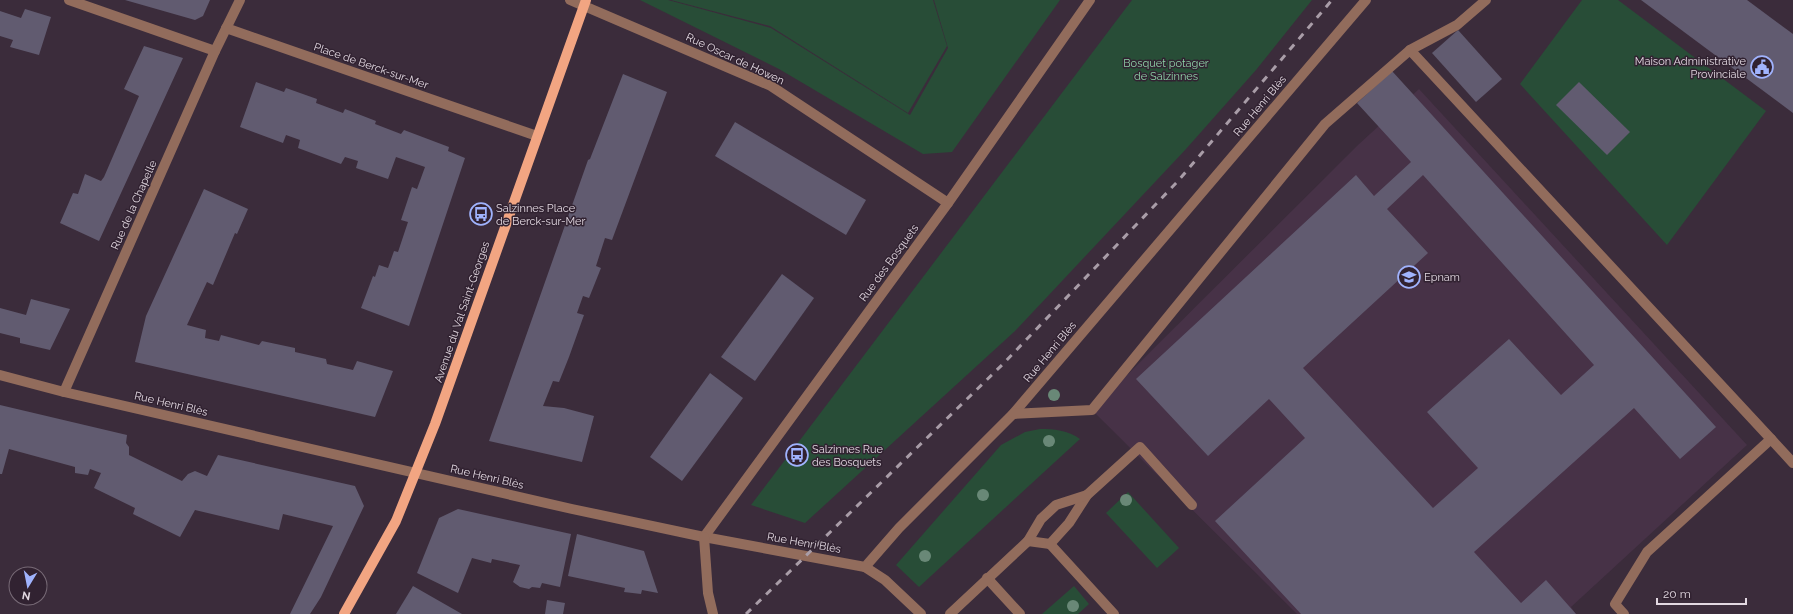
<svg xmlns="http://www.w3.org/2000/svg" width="1793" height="614" font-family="Raleway,sans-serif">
<rect width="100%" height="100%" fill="#3b2c3b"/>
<!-- built -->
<polygon fill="#473247" points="1419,89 1747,445 1571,607 1576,614 1297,614 1092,410 1358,145"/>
<!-- green -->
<g fill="#284d37">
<polygon points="640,0 668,0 771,28 910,115 948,48 934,0 1060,0 952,152 923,154 779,69"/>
<polygon points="671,0 933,0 947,46 908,113 770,26"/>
<polygon points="1132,0 1312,0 1256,70 1186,149 1015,331 805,523 751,505"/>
<polygon points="1582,0 1618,0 1766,111 1667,245 1520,84"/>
<path d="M1040 429C1054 429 1068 430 1080 439L919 587 896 565 1001 445 1025 432Z"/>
<polygon points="1128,492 1179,548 1157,568 1106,513"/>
<polygon points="1074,586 1089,604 1078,614 1042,614"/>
</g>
<!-- building -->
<g fill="#615b70" fill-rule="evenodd">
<polygon points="125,0 210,0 203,16 195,20"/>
<polygon points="1641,0 1747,0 1793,34 1793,113"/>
<polygon points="25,9 51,17 39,55 10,47 13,40 0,36 0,11 21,18"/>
<polygon points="1458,30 1502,79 1476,102 1432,53"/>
<polygon points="144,46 183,58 99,241 60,223 73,193 78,194 85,174 101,181 104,177 139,96 124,89"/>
<path d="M1392 71 1716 427 1680 459 1634 408 1474 552 1521 603 1546 580 1576 614H1301L1215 521 1305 438 1269 399 1208 456 1136 379 1356 175 1374 196 1411 162 1357 103ZM1423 175 1594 365 1561 395 1509 339 1427 412 1478 468 1433 508 1303 368 1428 253 1387 209Z"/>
<polygon points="623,74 667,92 612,240 605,238 596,266 601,268 589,298 583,296 577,313 584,315 569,357 559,382 553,381 543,406 564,408 594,416 582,462 489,441 588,160 590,159"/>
<polygon points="256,82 284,92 286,88 317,99 316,103 343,113 345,109 376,121 375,124 401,134 404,130 449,147 448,151 465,158 409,326 361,308 373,276 375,277 379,265 388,268 394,251 398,252 408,222 401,220 412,187 417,189 425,167 396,157 388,179 356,168 358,161 345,157 341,164 298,148 300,140 286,135 283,143 240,127"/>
<polygon points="1579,82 1630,132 1607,155 1556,105"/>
<polygon points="735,122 866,200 846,235 715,156"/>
<polygon points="204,189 248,209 237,234 235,233 213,285 207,282 187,325 206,330 205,338 219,341 221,335 259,345 262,341 295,348 295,352 326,359 327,364 353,370 357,361 393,371 375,417 135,362 146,316"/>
<polygon points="782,274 814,298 755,381 721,357"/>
<polygon points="31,299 70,309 50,350 20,343 20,338 0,333 0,308 26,315"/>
<polygon points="710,373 743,398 682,481 650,457"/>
<polygon points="0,405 127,435 126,443 129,447 129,455 182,481 188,474 195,471 207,476 218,455 355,486 364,506 321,597 310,614 290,614 333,526 283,514 279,530 195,510 180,537 133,514 135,508 94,488 101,473 90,469 88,475 75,473 75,467 9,449 2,474 0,474"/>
<polygon points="458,509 571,534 560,587 542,583 540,588 532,587 529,589 520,587 513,582 520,565 492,559 491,563 472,558 458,593 417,573 439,518"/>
<polygon points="577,534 644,551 658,593 642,590 641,594 624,592 625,588 568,576"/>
<polygon points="413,586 462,614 396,614"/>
<polygon points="547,600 565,603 563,614 545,614"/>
</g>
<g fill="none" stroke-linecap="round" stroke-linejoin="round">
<!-- minor -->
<g stroke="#926c5c" stroke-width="10">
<polyline points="69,0 215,51"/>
<polyline points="570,0 771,86 948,203"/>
<polyline points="226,28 537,136"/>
<polyline points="1410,50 1457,25 1486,0"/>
<polyline points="0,375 64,392 572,509 704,537 865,567 899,528 1013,414 1366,0"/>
<polyline points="64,392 215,51 240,0"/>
<polyline points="1013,414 1092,410 1325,124 1410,50 1771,439 1647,552 1615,604 1624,614"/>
<polyline points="1771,439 1793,463"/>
<polyline points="704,537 948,203 1090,0"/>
<polyline points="704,537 708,593 713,614"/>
<polyline points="1028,541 1050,544 1069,523 1087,495 1140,447 1192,505"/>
<polyline points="1050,544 1114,614"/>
<polyline points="865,567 885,580 921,614"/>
<polyline points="987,578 1020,614"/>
<polyline points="950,614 1028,541 1041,519 1056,505 1087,495"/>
</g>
<!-- major -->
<polyline stroke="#f2a582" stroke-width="10" points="344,614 396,521 435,424 586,0"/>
<!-- rail -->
<polyline stroke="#a99da8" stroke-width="3" stroke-dasharray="7 7" stroke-linecap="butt" points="746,614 1004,363 1178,181 1332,0"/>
</g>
<!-- trees -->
<g fill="#698877">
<circle cx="1054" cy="395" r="6"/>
<circle cx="1049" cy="441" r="6"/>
<circle cx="983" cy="495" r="6"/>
<circle cx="1126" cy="500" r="6"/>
<circle cx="925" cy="556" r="6"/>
<circle cx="1073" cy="606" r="6"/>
</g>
<!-- icons -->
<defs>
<g id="civic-ring" transform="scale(1.15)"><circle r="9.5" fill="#312231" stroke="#a0b3fd" stroke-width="1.5"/><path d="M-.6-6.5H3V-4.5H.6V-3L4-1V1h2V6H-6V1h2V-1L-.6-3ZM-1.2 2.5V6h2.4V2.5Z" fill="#a0b3fd"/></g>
<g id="bus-ring" transform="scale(1.15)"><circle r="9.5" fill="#312231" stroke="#a0b3fd" stroke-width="1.5"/><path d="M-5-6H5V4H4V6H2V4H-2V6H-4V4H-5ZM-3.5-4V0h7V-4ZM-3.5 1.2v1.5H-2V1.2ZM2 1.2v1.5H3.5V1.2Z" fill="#a0b3fd"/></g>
<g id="university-ring" transform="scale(1.15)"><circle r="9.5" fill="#312231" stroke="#a0b3fd" stroke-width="1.5"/><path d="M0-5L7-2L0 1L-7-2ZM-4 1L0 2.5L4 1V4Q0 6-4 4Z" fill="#a0b3fd"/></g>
</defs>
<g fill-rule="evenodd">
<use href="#civic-ring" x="1762" y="67"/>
<use href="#bus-ring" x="481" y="214"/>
<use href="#university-ring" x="1409" y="277"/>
<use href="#bus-ring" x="797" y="455"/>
</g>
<g text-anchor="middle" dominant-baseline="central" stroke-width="3" stroke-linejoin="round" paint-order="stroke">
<!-- street labels -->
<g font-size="11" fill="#e2d8e1" stroke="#312231">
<text transform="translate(735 59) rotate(25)">Rue Oscar de Howen</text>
<text transform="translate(371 66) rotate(19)">Place de Berck-sur-Mer</text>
<text transform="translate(1260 106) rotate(-50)">Rue Henri Blès</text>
<text transform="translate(134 205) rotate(-66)">Rue de la Chapelle</text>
<text transform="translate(889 263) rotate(-54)">Rue des Bosquets</text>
<text transform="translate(462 312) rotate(-71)">Avenue du Val Saint-Georges</text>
<text transform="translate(1050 352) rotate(-50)">Rue Henri Blès</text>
<text transform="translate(171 404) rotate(13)">Rue Henri Blès</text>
<text transform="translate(487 477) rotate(13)">Rue Henri Blès</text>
<text transform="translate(804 543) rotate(10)">Rue Henri Blès</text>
</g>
<!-- poi labels -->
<g font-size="11" fill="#e2d8e1" stroke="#312231" text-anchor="start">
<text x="1746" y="61" text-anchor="end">Maison Administrative<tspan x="1746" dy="13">Provinciale</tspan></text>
<text x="496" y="208">Salzinnes Place<tspan x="496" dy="13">de Berck-sur-Mer</tspan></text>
<text x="1424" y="277">Epnam</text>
<text x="812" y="449">Salzinnes Rue<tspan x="812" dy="13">des Bosquets</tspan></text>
</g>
<!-- park labels -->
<g font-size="11" fill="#8ed3a8" stroke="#312231">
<text x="1166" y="63">Bosquet potager<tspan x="1166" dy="13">de Salzinnes</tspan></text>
</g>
</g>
<!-- north arrow -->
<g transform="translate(28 586) rotate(190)"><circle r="19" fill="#312231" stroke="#786b77"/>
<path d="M0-3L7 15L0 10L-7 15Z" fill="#a0b3fd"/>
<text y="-6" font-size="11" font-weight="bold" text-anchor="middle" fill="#e2d8e1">N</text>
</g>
<!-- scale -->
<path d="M1657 598v6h89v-6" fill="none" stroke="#e2d8e1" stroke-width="2"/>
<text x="1663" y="598" font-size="12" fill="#e2d8e1" stroke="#312231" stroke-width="3" paint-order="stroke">20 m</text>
</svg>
